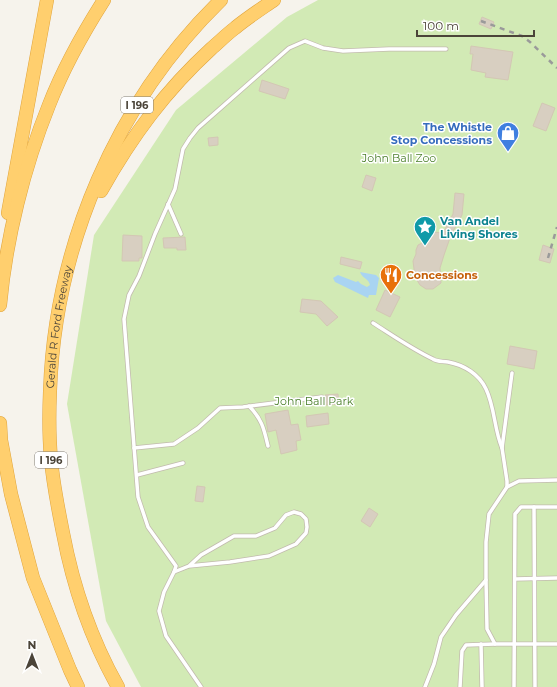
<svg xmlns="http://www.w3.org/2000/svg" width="557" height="687" font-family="Montserrat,sans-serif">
<rect width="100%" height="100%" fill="#f6f3ec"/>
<!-- green -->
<polygon fill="#d2eab5" points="318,0 557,0 557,687 141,687 106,621 67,404 94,235 176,110 287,17"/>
<!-- water -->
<path fill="#a9d4f2" d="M360 272 376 275 379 278 376 295H369L368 298 335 282 333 278 338 275 356 282 358 281 361 284 367 287 370 285C369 279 362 278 360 272Z"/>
<!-- building -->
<g fill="#d8cfc1" stroke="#d3c7b4">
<polygon points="482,17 494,22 491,29 479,24"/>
<polygon points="471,46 513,52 508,80 485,77 486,73 471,70 473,54 470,54"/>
<polygon points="262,80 289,89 285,99 259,91"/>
<polygon points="542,103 555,108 546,131 533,126"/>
<polygon points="218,137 218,145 209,146 208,138"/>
<polygon points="366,175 376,178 372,191 362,187"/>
<polygon points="455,193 464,194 462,215 451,235 444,255 440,268 441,283 433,289 426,289 420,285 415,277 413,261 416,254 416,250 418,245 422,243 426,236 433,232 443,233 453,214"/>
<polygon points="123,235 142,236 142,258 139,258 139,261 122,261"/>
<polygon points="185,237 186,250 177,250 177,248 164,248 163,238"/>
<polygon points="543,245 554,249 550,263 539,260"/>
<polygon points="341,257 362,262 360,269 340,264"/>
<polygon points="385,290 400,297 390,317 376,310"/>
<polygon points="302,299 321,301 338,317 327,326 316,314 300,312"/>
<polygon points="510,346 537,351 534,369 507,364"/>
<polygon points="338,394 339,404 326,405 325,395"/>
<polygon points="288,410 291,425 298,424 301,440 296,441 297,450 281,454 276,430 268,432 265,414"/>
<polygon points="328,413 329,424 307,427 306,416"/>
<polygon points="197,486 205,487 203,502 195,501"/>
<polygon points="369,508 378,514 370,527 361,521"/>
</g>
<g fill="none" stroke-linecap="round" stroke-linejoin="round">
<!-- service casing -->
<g stroke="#c2bbae" stroke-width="5">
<g id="service">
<polyline points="168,204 181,234"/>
<path d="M373 323C392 335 412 349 433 359 437 362 443 361 448 362 464 365 479 374 486 389 495 408 494 429 502 448"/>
<path d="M249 406C262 419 264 429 268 446"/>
<polyline points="134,448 174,444 198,428 220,408 243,407 322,397"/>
<polyline points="137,475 183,463"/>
<polyline points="507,487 507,481 502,448 512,373"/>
<polyline points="534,507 557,507"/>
<polyline points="189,566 201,555 234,536 256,536 275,528 286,515 294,512 301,514 306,519 307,527 306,533 296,544 269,556 230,562 189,566 174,572 164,592 159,611 166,636 201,687"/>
<polyline points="174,572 176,566 148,527 138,497 124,319 129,295 139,276 155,234 175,189 183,149 190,138 198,128 289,48 305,41 323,48 343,51 389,49 446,49"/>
<polyline points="515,579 557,578"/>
<polyline points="486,580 487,629 495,644 557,644"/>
<polyline points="481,644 482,687"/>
<polyline points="425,687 434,664 441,637 456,615 486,580 486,542 489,514 507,487 519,481 557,480"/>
<polyline points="460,687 462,651 466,645 495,644"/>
<polyline points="514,687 515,514 521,507 534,507 535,687"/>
</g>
</g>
<!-- motorway casing -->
<g stroke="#e0a43c" stroke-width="14">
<g id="motorway">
<path d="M101 191C132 136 165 91 212 48 219 42 227 34 235 28 247 18 261 9 274 0"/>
<polyline points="8,213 47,0"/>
<path d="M0 305C6 239 24 167 49 105 63 69 83 33 104 0"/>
<polyline points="0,423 1,440 11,494 33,578 70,670 78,687"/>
<path id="s1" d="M118 687C91 639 73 586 63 533 58 508 53 484 51 459 49 437 49 414 50 391 55 246 116 102 221 0"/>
</g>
</g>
<!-- service -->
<use href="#service" stroke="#fff" stroke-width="3.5"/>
<!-- motorway -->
<use href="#motorway" stroke="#ffcf6e" stroke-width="13"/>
<!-- rail -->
<g stroke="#9a9a9a" stroke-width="2.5" stroke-dasharray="5 5" stroke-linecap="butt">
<polyline points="481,21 522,36 530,42 557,68"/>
<polyline points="548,258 557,227"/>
</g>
</g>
<!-- icons -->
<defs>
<g id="shop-pin" transform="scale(1.15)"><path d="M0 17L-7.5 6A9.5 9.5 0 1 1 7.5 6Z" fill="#3f7fe0" stroke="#fff"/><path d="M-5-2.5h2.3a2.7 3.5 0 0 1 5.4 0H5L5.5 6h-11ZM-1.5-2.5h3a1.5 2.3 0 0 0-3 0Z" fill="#fff"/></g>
<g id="sight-pin" transform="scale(1.15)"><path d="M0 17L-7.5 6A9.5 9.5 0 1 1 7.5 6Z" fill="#0f9aa8" stroke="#fff"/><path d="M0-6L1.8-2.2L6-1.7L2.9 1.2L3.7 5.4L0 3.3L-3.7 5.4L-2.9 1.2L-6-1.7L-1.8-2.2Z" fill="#fff"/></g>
<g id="restaurant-pin" transform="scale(1.15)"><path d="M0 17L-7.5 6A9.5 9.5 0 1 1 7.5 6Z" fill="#e8710a" stroke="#fff"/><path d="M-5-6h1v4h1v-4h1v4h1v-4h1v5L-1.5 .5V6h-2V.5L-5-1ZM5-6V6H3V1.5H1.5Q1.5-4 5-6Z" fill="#fff"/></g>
</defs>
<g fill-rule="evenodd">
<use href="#shop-pin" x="508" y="133"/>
<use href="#sight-pin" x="425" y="227"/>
<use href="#restaurant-pin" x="391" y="275"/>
</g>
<g text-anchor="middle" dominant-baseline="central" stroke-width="3" stroke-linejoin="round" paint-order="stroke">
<!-- shield labels -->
<g fill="#fff" stroke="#817c74" stroke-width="1">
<rect x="121" y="97" width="32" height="16" rx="3"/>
<rect x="35" y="452" width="32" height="16" rx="3"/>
</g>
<g font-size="10" font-weight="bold" fill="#4b4439">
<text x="137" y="105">I 196</text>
<text x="51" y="460">I 196</text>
</g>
<!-- shop labels -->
<g font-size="11" font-weight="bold" fill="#366cbe" stroke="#fff" text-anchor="end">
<text x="492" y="127">The Whistle<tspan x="492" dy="13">Stop Concessions</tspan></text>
</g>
<!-- park labels -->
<g font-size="11" fill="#4a7f2a" stroke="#fff">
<text x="399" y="158">John Ball Zoo</text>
<text x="314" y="401">John Ball Park</text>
</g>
<!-- culture labels -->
<g font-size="11" font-weight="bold" fill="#0d838f" stroke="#fff" text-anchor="start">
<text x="440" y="221">Van Andel<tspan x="440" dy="13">Living Shores</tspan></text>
</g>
<!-- food labels -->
<g font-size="11" font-weight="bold" fill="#c56008" stroke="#fff" text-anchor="start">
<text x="406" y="275">Concessions</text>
</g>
<!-- street labels -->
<g font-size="11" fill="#4b4439" stroke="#fff">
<text stroke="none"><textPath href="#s1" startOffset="372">Gerald R Ford Freeway</textPath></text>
</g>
</g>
<!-- north arrow -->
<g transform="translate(32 655)" stroke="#ffffff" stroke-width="3" paint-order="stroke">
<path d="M0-3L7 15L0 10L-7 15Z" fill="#4b4439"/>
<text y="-6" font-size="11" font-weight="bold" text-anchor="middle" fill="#4b4439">N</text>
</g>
<!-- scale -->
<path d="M417 30v6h117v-6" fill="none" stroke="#4b4439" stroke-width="2"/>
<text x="423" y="30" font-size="12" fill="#4b4439" stroke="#ffffff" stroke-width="3" paint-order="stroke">100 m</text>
</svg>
